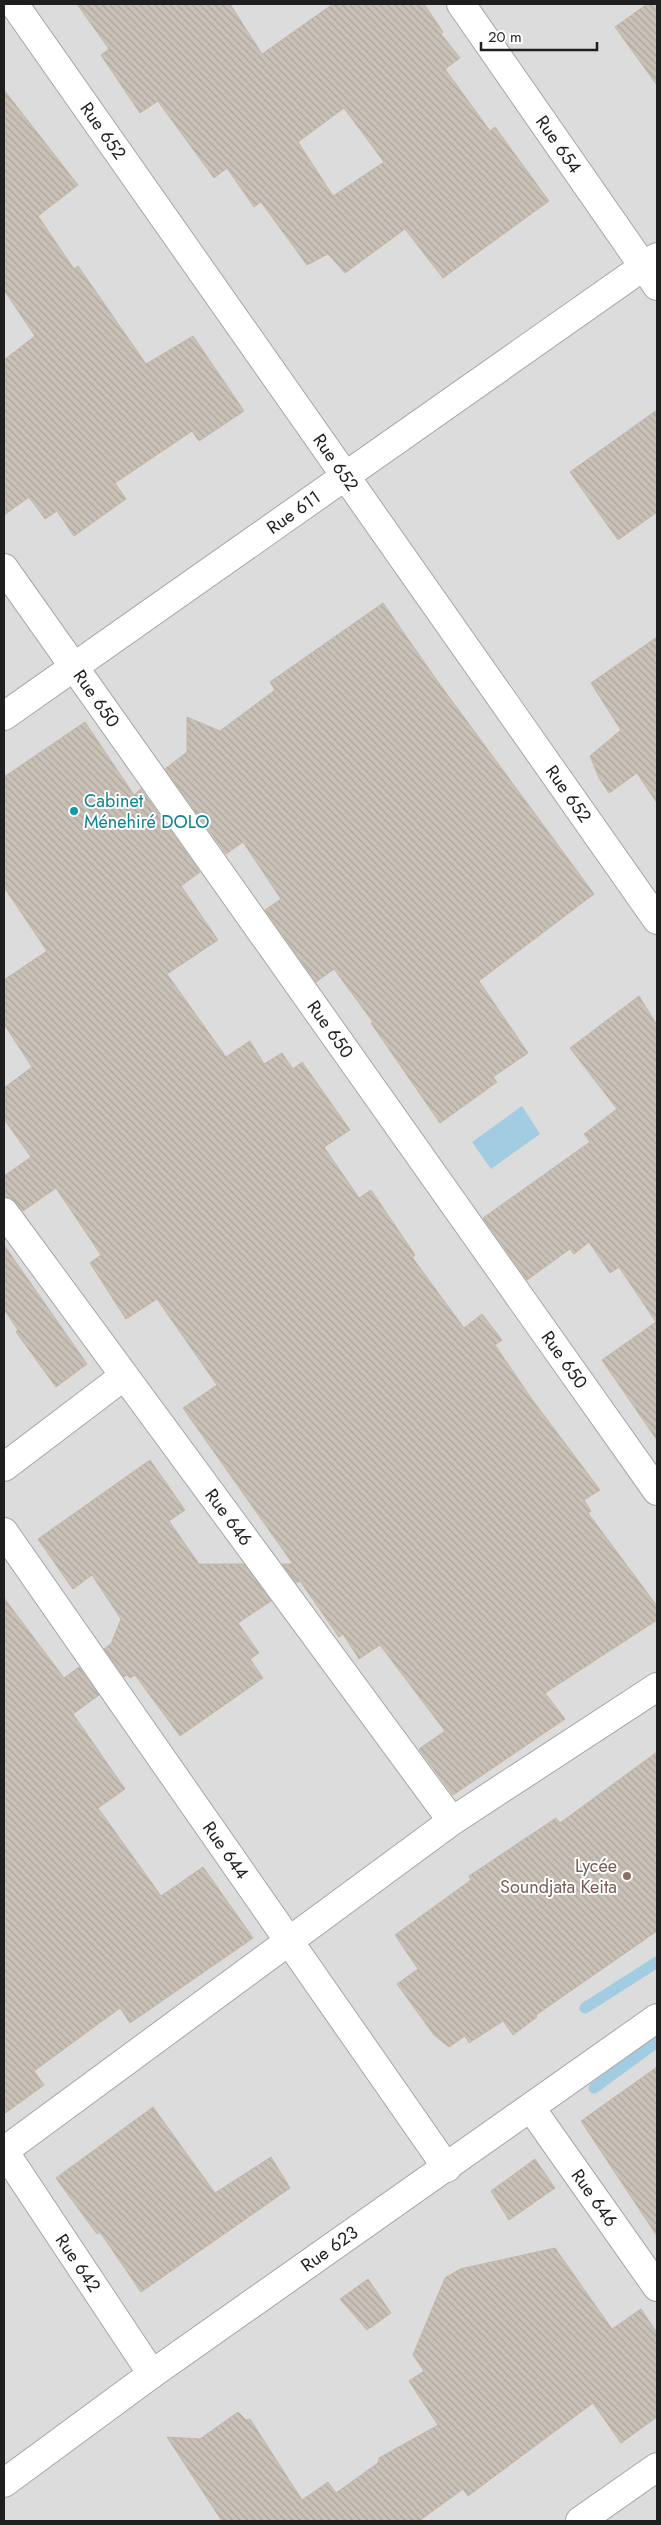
<svg xmlns="http://www.w3.org/2000/svg" width="661" height="2525" font-family="Jost,sans-serif">
<defs>
<pattern id="building-back-hatch" width="6" height="6" patternUnits="userSpaceOnUse" patternTransform="scale(1.25)"><rect width="6" height="6" fill="#c9c1b7"/><path d="M-1 5l2 2M0 0l6 6M5-1l2 2" fill="none" stroke="#aca59d"/></pattern>
</defs>
<rect width="100%" height="100%" fill="#f0eee5"/>
<!-- residential -->
<rect fill="#dddcdc" x="4" y="4" width="653" height="2517"/>
<!-- water -->
<polygon fill="#a2cce1" points="522,1106 540,1134 491,1169 472,1142"/>
<g fill="none" stroke-linecap="round" stroke-linejoin="round">
<!-- stream -->
<g stroke="#a2cce1" stroke-width="11">
<polyline points="585,2008 657,1962"/>
<polyline points="594,2088 657,2042"/>
</g>
</g>
<!-- building -->
<g fill="url(#building-back-hatch)" stroke="#c3b6a6" fill-rule="evenodd">
<path d="M77 4H230L262 54 333 4H424L443 32 441 34 460 58 445 69 490 131 495 127 549 201 443 278 405 229 345 273 328 254 307 265 261 202 254 207 227 168 214 178 158 101 140 113 101 55 109 49ZM344 108 384 162 333 196 298 142Z"/>
<polygon points="647,4 657,4 657,85 615,27"/>
<polygon points="4,90 78,185 38,216 74,269 78,266 146,364 193,336 244,411 199,441 192,431 115,483 126,499 74,536 57,511 45,519 29,497 4,515 4,360 35,336 4,290"/>
<polygon points="657,410 657,512 618,540 570,472"/>
<polygon points="383,603 438,682 594,894 479,981 528,1053 493,1077 497,1082 440,1123 371,1023 373,1022 334,969 316,982 265,910 281,899 243,842 226,854 165,769 187,752 187,717 220,731 275,690 270,682"/>
<polygon points="657,637 657,803 637,773 609,793 599,778 590,756 621,730 591,683"/>
<polygon points="85,722 134,795 141,789 200,872 181,886 218,940 167,974 226,1057 250,1041 264,1064 282,1053 293,1069 302,1062 350,1130 324,1147 359,1198 371,1190 415,1255 412,1257 464,1328 482,1314 502,1340 495,1345 531,1398 600,1490 584,1500 591,1511 588,1513 657,1606 657,1620 545,1693 565,1719 453,1795 419,1749 445,1731 380,1645 359,1659 343,1634 339,1637 300,1581 296,1583 282,1564 293,1564 183,1408 217,1385 157,1299 126,1319 90,1263 101,1255 56,1188 23,1211 11,1198 4,1197 4,1176 31,1157 4,1119 4,1088 32,1067 4,1024 4,980 47,951 4,887 4,777"/>
<polygon points="639,996 657,1025 657,1440 602,1360 656,1322 619,1267 610,1273 589,1242 574,1254 570,1249 527,1280 483,1218 590,1142 584,1134 617,1109 570,1048"/>
<polygon points="4,1245 87,1364 56,1387 16,1332 18,1330 4,1309"/>
<polygon points="150,1460 185,1510 169,1521 199,1564 244,1564 271,1601 238,1623 259,1653 250,1659 263,1678 180,1736 135,1675 130,1678 127,1675 124,1677 104,1649 111,1644 121,1619 92,1575 73,1589 38,1539"/>
<polygon points="4,1598 64,1678 79,1667 99,1695 73,1714 125,1789 98,1808 161,1896 203,1867 253,1938 130,2023 120,2008 34,2071 44,2085 4,2114"/>
<polygon points="657,1752 657,1931 536,2015 537,2017 513,2035 503,2021 469,2043 465,2036 449,2047 434,2035 397,1984 418,1969 395,1935 471,1880 469,1876 556,1818 560,1823"/>
<polygon points="657,2067 657,2236 581,2121"/>
<polygon points="153,2107 215,2193 271,2157 290,2188 141,2292 100,2232 97,2234 56,2178"/>
<polygon points="535,2159 555,2188 509,2220 491,2191"/>
<polygon points="555,2248 612,2329 641,2309 657,2333 657,2417 621,2443 593,2403 468,2496 463,2489 419,2521 222,2521 167,2437 200,2439 238,2412 246,2420 250,2419 302,2500 328,2482 336,2493 378,2463 379,2458 438,2425 409,2381 424,2371 413,2355 445,2278 460,2269"/>
<polygon points="368,2279 391,2313 367,2330 340,2299"/>
</g>
<g fill="none" stroke-linecap="round" stroke-linejoin="round">
<!-- street casing -->
<g stroke="#a6a6a6" stroke-width="30">
<g id="street">
<path id="s1" d="M14 4 657 920"/>
<path id="s2" d="M461 4 657 286"/>
<path id="s3" d="M4 568 657 1491"/>
<path id="s4" d="M4 716 657 257"/>
<path id="s5" d="M4 1212 452 1821"/>
<polyline points="4,1467 124,1376"/>
<path id="s6" d="M4 1532 447 2168"/>
<path id="s7" d="M531 2108 657 2287"/>
<polyline points="152,2374 4,2151 452,1821 657,1687"/>
<path id="s8" d="M4 2483 152 2374 657 2018"/>
<polyline points="580,2521 657,2467"/>
</g>
</g>
<!-- street -->
<use href="#street" stroke="#fff" stroke-width="28"/>
</g>
<!-- markers -->
<circle fill="#0f9aa8" stroke="#fff" stroke-width="2" cx="74" cy="811" r="5"/>
<circle fill="#8d6e63" stroke="#fff" stroke-width="2" cx="627" cy="1876" r="5"/>
<g text-anchor="middle" dominant-baseline="central" stroke-width="4" stroke-linejoin="round" paint-order="stroke">
<!-- street labels -->
<g font-size="18" fill="#1f1f1f" stroke="#fff">
<text stroke="none"><textPath href="#s1" startOffset="155">Rue 652</textPath></text>
<text stroke="none"><textPath href="#s2" startOffset="171">Rue 654</textPath></text>
<text stroke="none"><textPath href="#s1" startOffset="560">Rue 652</textPath></text>
<text stroke="none"><textPath href="#s4" startOffset="354">Rue 611</textPath></text>
<text stroke="none"><textPath href="#s3" startOffset="160">Rue 650</textPath></text>
<text stroke="none"><textPath href="#s1" startOffset="965">Rue 652</textPath></text>
<text stroke="none"><textPath href="#s3" startOffset="565">Rue 650</textPath></text>
<text stroke="none"><textPath href="#s3" startOffset="970">Rue 650</textPath></text>
<text stroke="none"><textPath href="#s5" startOffset="379">Rue 646</textPath></text>
<text stroke="none"><textPath href="#s6" startOffset="388">Rue 644</textPath></text>
<text stroke="none"><textPath href="#s7" startOffset="110">Rue 646</textPath></text>
<text stroke="none"><textPath href="#s8" startOffset="401">Rue 623</textPath></text>
<text transform="translate(78 2263) rotate(56)">Rue 642</text>
</g>
<!-- culture labels -->
<g font-size="18" fill="#0d838f" stroke="#fff" text-anchor="start">
<text x="84" y="801">Cabinet<tspan x="84" dy="21">Ménehiré DOLO</tspan></text>
</g>
<!-- education labels -->
<g font-size="18" fill="#785e54" stroke="#fff" text-anchor="end">
<text x="617" y="1866">Lycée<tspan x="617" dy="21">Soundjata Keita</tspan></text>
</g>
</g>
<!-- border -->
<rect width="661" height="2525" fill="none" stroke="#1f1f1f" stroke-width="10"/>
<!-- scale -->
<path d="M481 42v8h116v-8" fill="none" stroke="#1f1f1f" stroke-width="2.5"/>
<text x="488" y="42" font-size="15" fill="#1f1f1f" stroke="#ffffff" stroke-width="4" paint-order="stroke">20 m</text>
</svg>
